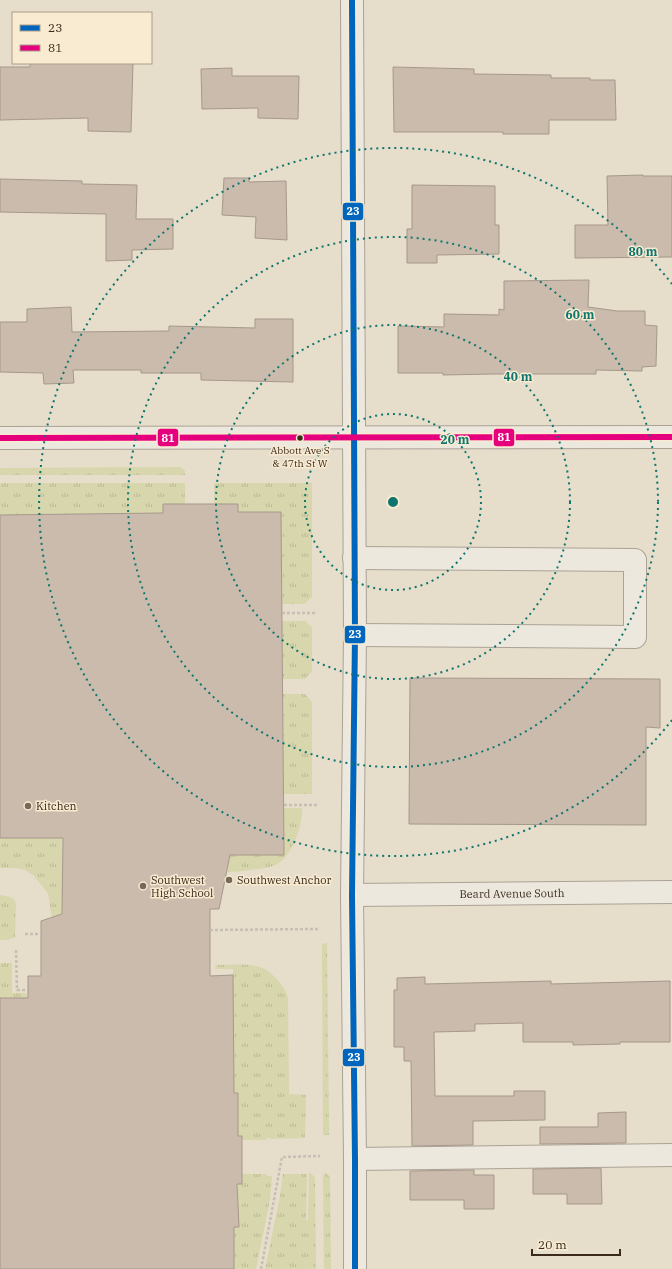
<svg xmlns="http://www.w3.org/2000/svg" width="672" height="1269" font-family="'IBM Plex Serif',serif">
<defs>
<pattern id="grass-tufts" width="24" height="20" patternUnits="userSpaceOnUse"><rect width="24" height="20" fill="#d7d6ac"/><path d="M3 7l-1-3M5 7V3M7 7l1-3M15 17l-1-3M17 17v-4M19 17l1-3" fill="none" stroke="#b9b893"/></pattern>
</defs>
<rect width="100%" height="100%" fill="#e6ddcb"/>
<!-- grass -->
<g fill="url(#grass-tufts)">
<polygon points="180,467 185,471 185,475 0,475 0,468"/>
<polygon points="0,483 185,483 185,504 163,504 163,513 0,515"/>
<polygon points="214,483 312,483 312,597 304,604 282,604 281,512 238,512 238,504 214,504"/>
<polygon points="282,621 305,621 312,627 312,671 305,679 283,679"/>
<polygon points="283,694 305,694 312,702 312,794 284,794"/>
<path d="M284 808H302C303 826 291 860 273 866 262 869 238 872 227 872L230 855H284Z"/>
<polygon points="0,838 62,838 62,914 52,918 48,893 33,875 25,870 16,868 0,868"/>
<path d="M0 895C7 896 14 896 16 904L15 937 8 940H0Z"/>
<polygon points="327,943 329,1135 323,1135 322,944"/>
<polygon points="0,963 12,963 12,993 27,993 27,998 0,998"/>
<path d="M216 965C230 965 257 962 268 971 272 974 276 978 279 982 284 987 286 992 288 998L289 1094 306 1095 305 1138 274 1139 267 1138 266 1140H242V1136H237L238 1093H234L233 969H215Z"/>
<polygon points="309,1173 311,1173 315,1178 316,1269 265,1269 280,1196 283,1174 307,1174 306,1220 308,1220"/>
<polygon points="325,1173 327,1174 330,1177 331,1269 324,1269 323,1175"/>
<polygon points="242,1174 266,1174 267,1176 272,1176 270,1200 256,1269 234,1269 234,1227 238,1217 238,1184 242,1184"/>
</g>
<!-- building -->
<g fill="#cabbac" stroke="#a6988b">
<polygon points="30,63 133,63 131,132 88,131 88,118 0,120 0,67 30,67"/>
<polygon points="393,67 474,69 474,74 551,75 551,78 590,78 590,80 615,80 616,120 549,120 549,134 503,134 503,132 394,132"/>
<polygon points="232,68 232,76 299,76 298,119 258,118 258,108 202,109 201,69"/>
<polygon points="643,175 643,176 672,176 672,257 575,258 575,225 608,225 607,176"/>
<polygon points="224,178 249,178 249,182 286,181 287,240 255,238 256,217 222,215"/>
<polygon points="0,179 82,181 82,184 137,185 136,219 173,219 173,249 132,250 132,260 106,261 106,214 0,212"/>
<polygon points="412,185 495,186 495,225 499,225 499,254 437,255 437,263 407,263 407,229 412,229"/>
<polygon points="589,280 588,307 617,311 645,311 645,325 657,326 656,366 642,367 642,371 596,370 596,374 493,374 443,375 443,373 398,373 398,326 444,327 444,314 499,315 499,309 504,310 504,281"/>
<polygon points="71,307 72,332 169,331 169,326 255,328 255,319 293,319 293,382 201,380 201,373 141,373 141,370 73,370 74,383 44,384 43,373 0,372 0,322 27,322 27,309"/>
<polygon points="163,504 238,504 238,512 281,512 284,855 230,855 219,909 210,909 210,976 233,975 234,1093 238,1093 238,1136 242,1136 242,1184 237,1184 239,1227 234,1227 234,1269 0,1269 0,998 28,998 28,976 41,976 41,921 62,914 63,838 0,838 0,515 163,513"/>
<polygon points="410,678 660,679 660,728 646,727 646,825 409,824"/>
<polygon points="425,977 425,984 551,981 551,984 670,981 670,1042 620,1042 620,1044 573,1045 573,1042 523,1042 523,1023 475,1024 475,1031 434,1032 435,1096 514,1096 514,1091 545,1091 545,1120 473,1121 473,1145 412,1146 411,1061 404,1061 404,1047 394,1047 394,990 397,990 397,978"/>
<polygon points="626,1112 626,1143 540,1144 540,1127 598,1127 598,1113"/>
<polygon points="601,1168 602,1204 567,1204 567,1194 533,1194 533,1169"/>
<polygon points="474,1170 474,1175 494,1175 494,1209 464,1209 464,1200 410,1200 410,1171"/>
</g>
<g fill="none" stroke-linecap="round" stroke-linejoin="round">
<!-- minor casing -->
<g stroke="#aba295" stroke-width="24">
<g id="minor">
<polyline points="352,0 355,635 352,895 355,1159 355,1269"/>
<polyline points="0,438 672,437"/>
<polyline points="354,558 635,560 635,637 355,635"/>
<path id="s1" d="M352 895 672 892"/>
<polyline points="355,1159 672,1155"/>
</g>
</g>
<!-- path -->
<g stroke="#c6bfb5" stroke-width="2.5" stroke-dasharray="3 2" stroke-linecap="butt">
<polyline points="282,613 316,613"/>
<polyline points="284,805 318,805"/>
<polyline points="210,930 318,929"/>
<polyline points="25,934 41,934"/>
<polyline points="16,950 17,990 27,990"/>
<polyline points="261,1269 282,1157 320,1156"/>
</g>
<!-- minor -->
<use href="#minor" stroke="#ede8de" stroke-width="22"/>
<!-- bus-1 casing -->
<g stroke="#f8ebd1" stroke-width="9">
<polyline id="bus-1" points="352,0 355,635 352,895 355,1159 355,1269"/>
</g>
<!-- bus-2 casing -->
<g stroke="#f8ebd1" stroke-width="9">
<polyline id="bus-2" points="0,438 672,437"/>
</g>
<!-- bus-1 -->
<use href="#bus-1" stroke="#0065bd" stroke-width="6"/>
<!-- bus-2 -->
<use href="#bus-2" stroke="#e5007d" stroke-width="6"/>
</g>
<!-- distance rings -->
<g fill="none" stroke="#0f766e" stroke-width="2" stroke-dasharray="2 4">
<circle cx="393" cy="502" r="88"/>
<circle cx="393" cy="502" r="177"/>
<circle cx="393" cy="502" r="265"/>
<path d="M672 720A354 354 0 1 1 672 284"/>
</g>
<!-- markers -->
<circle fill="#3b2a1c" stroke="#f8ebd1" stroke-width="1.5" cx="300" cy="438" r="3.5"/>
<g fill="#776959" stroke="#f8ebd1" stroke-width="1.5">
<circle cx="28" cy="806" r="4"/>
<circle cx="229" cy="880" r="4"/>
<circle cx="143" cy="886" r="4"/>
</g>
<g text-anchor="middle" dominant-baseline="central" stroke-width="3" stroke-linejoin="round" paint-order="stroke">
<!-- bus labels -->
<g font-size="10" fill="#3b2a1c" stroke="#f8ebd1">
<text x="300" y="450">Abbott Ave S<tspan x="300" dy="13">&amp; 47th St W</tspan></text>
</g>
<!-- poi labels -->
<g font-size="11" fill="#3b2a1c" stroke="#f8ebd1" text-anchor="start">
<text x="36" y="806">Kitchen</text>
<text x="151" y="880">Southwest<tspan x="151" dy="13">High School</tspan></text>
<text x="237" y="880">Southwest Anchor</text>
</g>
<!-- street labels -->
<g font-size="11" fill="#3b2a1c" stroke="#f8ebd1">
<text stroke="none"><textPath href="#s1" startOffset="160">Beard Avenue South</textPath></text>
</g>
</g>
<circle cx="393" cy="502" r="6" fill="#0f766e" stroke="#f8ebd1" stroke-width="2"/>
<g font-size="12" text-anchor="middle" font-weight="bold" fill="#0f766e" stroke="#f8ebd1" stroke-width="3" stroke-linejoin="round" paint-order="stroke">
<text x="643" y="256">80 m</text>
<text x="580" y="319">60 m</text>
<text x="518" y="381">40 m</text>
<text x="455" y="444">20 m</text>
</g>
<g stroke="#f8ebd1" stroke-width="1.5">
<rect x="342" y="202" width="22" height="19" rx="4" fill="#0065bd"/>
<rect x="493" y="428" width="22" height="19" rx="4" fill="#e5007d"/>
<rect x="157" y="428" width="22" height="19" rx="4" fill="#e5007d"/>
<rect x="344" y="625" width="22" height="19" rx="4" fill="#0065bd"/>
<rect x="342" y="1048" width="23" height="19" rx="4" fill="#0065bd"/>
</g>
<g font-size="11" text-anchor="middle" font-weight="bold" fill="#fff">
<text x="353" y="215">23</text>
<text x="504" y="441">81</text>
<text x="168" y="442">81</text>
<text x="355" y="638">23</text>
<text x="354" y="1061">23</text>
</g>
<!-- legend -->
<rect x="12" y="12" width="140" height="52" fill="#f8ebd1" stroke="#ac9e89"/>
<rect x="20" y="25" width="20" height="6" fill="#0065bd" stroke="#ac9e89"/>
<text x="48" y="32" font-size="12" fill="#3b2a1c">23</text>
<rect x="20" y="45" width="20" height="6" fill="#e5007d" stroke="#ac9e89"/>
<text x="48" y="52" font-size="12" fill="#3b2a1c">81</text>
<!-- scale -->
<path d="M532 1249v6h88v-6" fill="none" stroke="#3b2a1c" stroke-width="2"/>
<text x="538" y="1249" font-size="12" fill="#3b2a1c" stroke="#f8ebd1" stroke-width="3" paint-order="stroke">20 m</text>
</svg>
